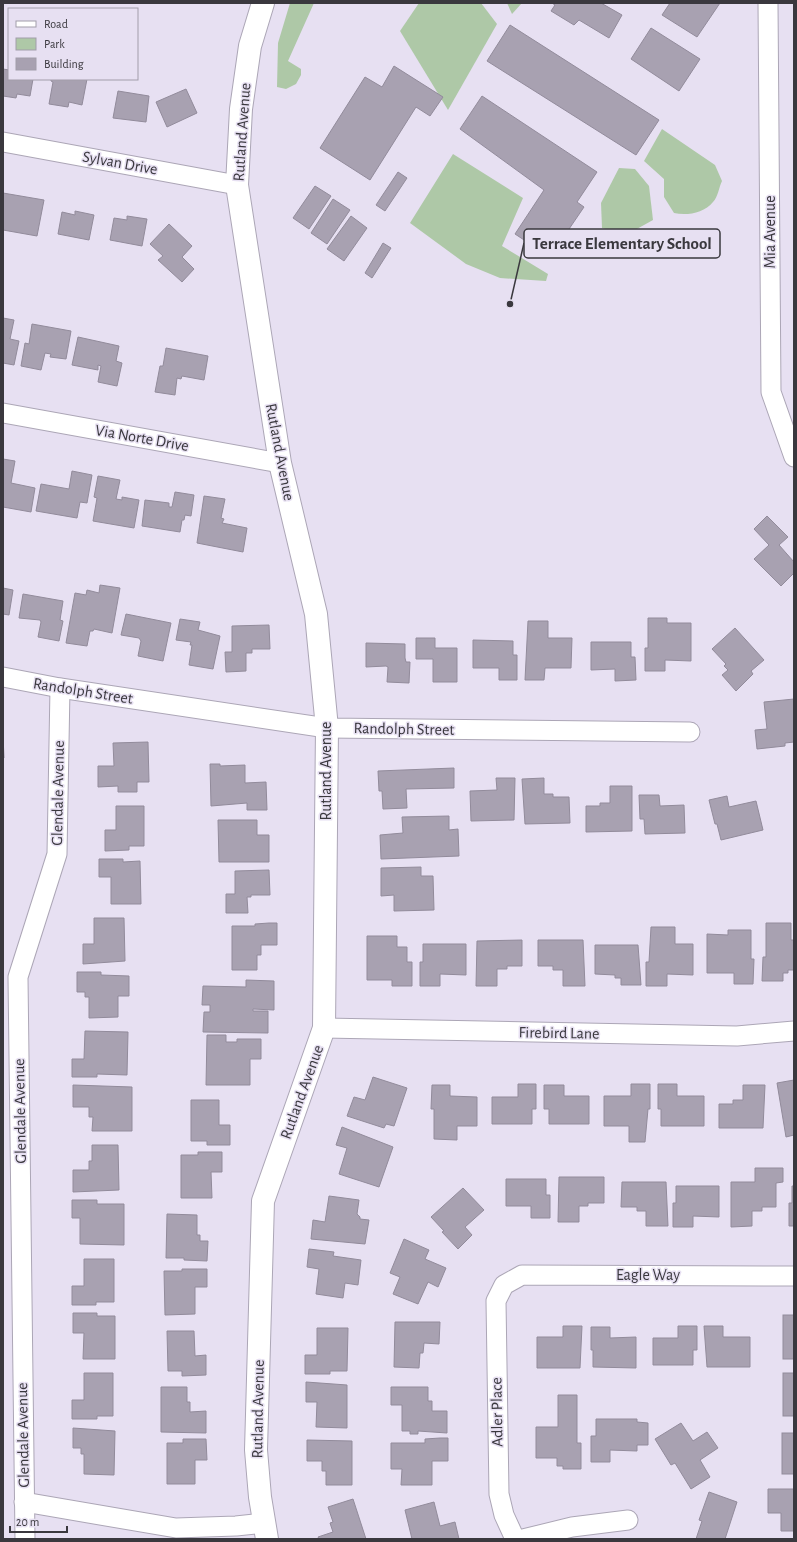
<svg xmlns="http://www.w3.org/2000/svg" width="797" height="1542" font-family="'Alegreya Sans',sans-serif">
<rect width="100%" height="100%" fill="#e7e0f2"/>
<!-- green -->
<g fill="#aec8a7">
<polygon points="290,3 314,3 288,61 301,69 301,75 296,84 286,89 277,87 278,43"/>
<polygon points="419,3 481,3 497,24 448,110 400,31"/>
<polygon points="507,3 522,3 512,14"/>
<path d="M662 129 715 165 722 181C719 187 718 197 713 202 704 213 687 216 674 213L664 197V179L644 161Z"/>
<polygon points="453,154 523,198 502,246 548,274 546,281 500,278 466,264 410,223"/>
<polygon points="619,168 635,169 649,186 653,220 626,235 602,228 601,203"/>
</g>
<!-- building -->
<g fill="#a8a1b1" stroke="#928b9b">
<polygon points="552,3 601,3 622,15 609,38 579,20 574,25 551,11 555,5"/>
<polygon points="670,3 720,3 697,37 662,15"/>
<polygon points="510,25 659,120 636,155 487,61"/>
<polygon points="651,28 700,59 679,91 631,59"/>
<polygon points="394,66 443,97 430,116 416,107 370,180 320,148 365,77 382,87"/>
<polygon points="3,69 9,70 9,79 33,79 30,96 17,94 16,98 3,96"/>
<polygon points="51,79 87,79 82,105 69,102 68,107 49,104 53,82 51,81"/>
<polygon points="186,89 197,113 167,127 156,102"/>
<polygon points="118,91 149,96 146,122 113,118"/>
<polygon points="482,96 597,172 577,202 584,207 550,257 515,234 544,190 460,129"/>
<polygon points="398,172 407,178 385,211 376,205"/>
<polygon points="315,186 331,196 309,229 293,218"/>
<polygon points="3,193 44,200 37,236 3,230"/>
<polygon points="333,199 350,210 327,244 311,233"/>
<polygon points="75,211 94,215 89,240 58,234 62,212 75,215"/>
<polygon points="127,216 147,219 142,246 110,240 114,218 127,220"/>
<polygon points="351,216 367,228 344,261 327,249"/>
<polygon points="169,224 192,246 182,257 194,269 182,282 158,260 163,256 150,244"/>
<polygon points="383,243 391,248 372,278 365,273"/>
<polygon points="3,318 14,320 10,339 19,341 14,365 3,363"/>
<polygon points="32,324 71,331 66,359 50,357 51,354 45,353 41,370 21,366 25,343 29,344"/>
<polygon points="78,337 119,346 116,361 122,363 117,386 98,382 101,366 98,365 98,370 72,365"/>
<polygon points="166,348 208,356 204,380 182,376 181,379 177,378 175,395 155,392 160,366 163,366"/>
<polygon points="3,459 15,461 11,483 35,488 31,512 3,507"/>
<polygon points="72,471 92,475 87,503 80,502 77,518 36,511 41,484 69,489"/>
<polygon points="98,476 120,480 116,499 122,500 122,497 139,500 134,528 93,521 97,498 94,497"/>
<polygon points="175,492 194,495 191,516 185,515 184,520 182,520 180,532 142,526 145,500 169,503 169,507 172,507"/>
<polygon points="204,496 225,499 221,518 224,519 222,523 247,528 243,552 197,543"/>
<polygon points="767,516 788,537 779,545 794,562 794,573 781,586 754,559 769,545 754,529"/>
<polygon points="100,585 120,588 112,633 94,629 93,631 90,631 87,646 66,643 75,593 86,595 87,590 99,593"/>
<polygon points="3,588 13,590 9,615 3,614"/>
<polygon points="23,594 63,601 60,620 63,621 59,641 38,637 41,622 40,620 19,618"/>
<polygon points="126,614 171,623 163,661 138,656 141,641 139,638 121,635"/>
<polygon points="648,618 667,618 667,623 691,623 691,661 665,660 665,671 645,671 645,648 648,648"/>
<polygon points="180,619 200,622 198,630 220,636 213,669 189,665 192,645 190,645 191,642 176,640"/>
<polygon points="528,621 548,621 548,638 572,638 571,668 545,668 544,680 525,680"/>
<polygon points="269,625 270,649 252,649 252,653 246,653 246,671 226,672 225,652 232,652 232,626"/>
<polygon points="735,628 764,660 751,671 753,674 736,691 722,675 728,670 724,666 726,664 712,649"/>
<polygon points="416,638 435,638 435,648 457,648 457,682 433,682 433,659 416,659"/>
<polygon points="473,640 513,641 513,655 517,655 517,680 499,680 499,668 473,668"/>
<polygon points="591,642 631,642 631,657 635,657 636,680 615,681 615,669 591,670"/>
<polygon points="366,643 405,644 405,658 406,662 410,662 409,683 387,682 388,667 386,666 366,667"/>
<polygon points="794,699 794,742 785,743 785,746 757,749 755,730 767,729 764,702"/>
<polygon points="3,736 4,758 3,758"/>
<polygon points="148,742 149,782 137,782 137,792 118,792 118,786 98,787 98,766 114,766 113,743"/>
<polygon points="210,764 220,764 220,766 245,765 245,783 266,782 267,810 247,810 247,803 211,806"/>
<polygon points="454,768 454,788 406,789 407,808 383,809 382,791 379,791 378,771"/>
<polygon points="496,778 515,778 514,820 471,821 470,791 497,790"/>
<polygon points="544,778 544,794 553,794 553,797 569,797 570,823 525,824 522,779"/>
<polygon points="610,786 632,786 632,831 586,832 586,806 600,806 600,803 610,803"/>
<polygon points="639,795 659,795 660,806 684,805 685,833 645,834 644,819 640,819"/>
<polygon points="727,796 729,807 756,801 763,830 721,840 717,824 715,824 709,800"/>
<polygon points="116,806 144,806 144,846 129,846 129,850 105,851 105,830 116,830"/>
<polygon points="449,816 449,830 458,829 459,856 381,859 380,835 403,833 402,817"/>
<polygon points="218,820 257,820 257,835 269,835 269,862 219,862"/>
<polygon points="99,859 123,859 123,862 140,861 141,904 111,904 111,877 99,877"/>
<polygon points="421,867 421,876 433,876 434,910 394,911 394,895 381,896 381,868"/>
<polygon points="269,870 270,895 251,895 251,897 247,897 248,913 226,913 226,894 235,894 235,871"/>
<polygon points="94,918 124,918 125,961 83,964 83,944 94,944"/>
<polygon points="269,923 277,923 277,945 261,945 261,955 257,955 257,970 232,970 232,926 255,926 255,924"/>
<polygon points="766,923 791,923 791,940 794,940 794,970 788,970 788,973 783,973 783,981 762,981 763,957 766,957"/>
<polygon points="651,927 675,927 675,944 693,944 693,975 667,974 667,986 646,986 646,962 649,962"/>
<polygon points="728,930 751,930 751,959 754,959 753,984 734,984 734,973 707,973 707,934 728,935"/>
<polygon points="367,936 397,936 397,947 407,947 407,962 412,962 412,986 392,986 392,980 367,980"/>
<polygon points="522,940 522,966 507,966 507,969 497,969 497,986 476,986 477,941"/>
<polygon points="538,940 583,940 585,986 563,986 563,970 553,970 553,966 538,966"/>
<polygon points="423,944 466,944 466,975 440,974 440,986 420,986 420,962 423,962"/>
<polygon points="595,945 638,945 641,985 621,985 621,978 615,978 615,975 595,974"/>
<polygon points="77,972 101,972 101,975 129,976 129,996 118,996 118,1017 89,1018 89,997 85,997 85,992 77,992"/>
<polygon points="246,980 274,981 274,1010 253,1009 253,1011 268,1011 268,1033 203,1032 204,1012 210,1012 210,1005 202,1005 203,986 246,987"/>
<polygon points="85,1031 128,1032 127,1075 97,1074 97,1077 72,1077 72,1059 84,1059"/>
<polygon points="207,1035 226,1035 226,1042 237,1042 237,1039 261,1039 261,1059 250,1059 250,1085 206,1085"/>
<polygon points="373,1077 407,1088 394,1126 386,1124 384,1128 347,1116 354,1097 365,1100"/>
<polygon points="794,1080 794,1135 786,1137 777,1083"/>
<polygon points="518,1084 536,1084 536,1109 532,1109 532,1124 492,1124 492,1097 518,1097"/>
<polygon points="631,1084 650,1084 650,1109 648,1109 645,1142 629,1142 629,1126 604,1126 604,1096 631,1096"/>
<polygon points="658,1084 677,1084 677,1096 704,1096 704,1126 661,1126 661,1109 658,1109"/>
<polygon points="73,1085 132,1087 132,1131 92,1131 93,1117 89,1117 89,1107 73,1107"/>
<polygon points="432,1085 450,1085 450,1096 477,1097 477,1126 457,1126 457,1140 434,1139 434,1109 431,1109"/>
<polygon points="544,1085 564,1085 564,1096 589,1096 589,1124 549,1124 549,1109 544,1109"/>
<polygon points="743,1085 765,1085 763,1128 719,1128 719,1104 733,1104 733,1100 743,1100"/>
<polygon points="191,1100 219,1100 219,1125 230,1125 230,1145 207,1145 207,1141 191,1141"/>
<polygon points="342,1127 393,1147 379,1187 339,1174 347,1148 336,1145"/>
<polygon points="92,1145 118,1145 119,1190 73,1192 73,1170 89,1170 89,1161 92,1161"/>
<polygon points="198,1152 222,1152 222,1172 211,1172 212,1198 181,1198 181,1155 198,1155"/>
<polygon points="755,1168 783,1168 783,1182 776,1183 776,1207 762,1207 762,1211 752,1211 752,1226 731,1227 731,1182 755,1182"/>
<polygon points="559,1177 604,1177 604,1203 588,1203 588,1206 579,1206 579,1222 558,1222"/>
<polygon points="506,1179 546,1179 546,1195 550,1195 550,1218 531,1218 531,1206 506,1206"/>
<polygon points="622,1182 666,1182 668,1226 646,1226 646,1211 637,1211 637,1207 621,1207"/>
<polygon points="676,1186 719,1186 719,1217 693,1216 693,1227 673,1227 673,1203 676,1203"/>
<polygon points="792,1186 794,1186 794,1226 789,1226 789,1203 792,1203"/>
<polygon points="463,1188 484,1210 465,1227 472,1235 458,1249 442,1232 444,1231 431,1217"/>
<polygon points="329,1196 359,1200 357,1214 360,1217 360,1219 369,1220 365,1244 311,1239 313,1220 325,1222"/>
<polygon points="72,1200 97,1200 97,1204 124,1204 124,1245 80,1244 80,1218 72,1218"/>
<polygon points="167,1214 197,1215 197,1235 200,1235 200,1241 208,1241 207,1261 184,1260 184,1258 166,1258"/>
<polygon points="404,1239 429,1250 425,1259 446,1268 438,1287 428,1282 418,1304 393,1294 400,1277 390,1273"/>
<polygon points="309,1249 334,1252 333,1256 361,1260 358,1285 345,1283 343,1298 316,1294 319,1269 307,1267"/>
<polygon points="84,1259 114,1259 114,1302 96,1302 96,1305 72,1305 72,1286 84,1286"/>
<polygon points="182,1269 207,1269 207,1287 195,1287 195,1314 165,1315 164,1271 182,1271"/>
<polygon points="73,1313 97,1313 97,1316 115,1316 115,1359 83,1359 84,1333 73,1333"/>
<rect x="783" y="1315" width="11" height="44"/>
<polygon points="395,1322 440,1322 439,1344 424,1343 423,1353 420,1353 419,1368 394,1367"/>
<polygon points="563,1326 582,1326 580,1368 537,1368 537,1337 563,1337"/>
<polygon points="678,1326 697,1326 697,1350 693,1350 693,1365 653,1365 653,1338 678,1338"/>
<polygon points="704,1326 723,1326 723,1337 750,1337 750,1367 707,1367"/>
<polygon points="591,1327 610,1327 610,1338 636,1337 636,1368 593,1367 593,1350 591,1350"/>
<polygon points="317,1328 348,1328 347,1371 330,1371 330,1374 305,1374 305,1355 317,1355"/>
<polygon points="167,1331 194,1331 195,1356 206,1355 206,1375 182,1376 182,1371 168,1371"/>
<polygon points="84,1373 113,1373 113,1416 97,1416 97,1419 72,1419 72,1400 84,1400"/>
<rect x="783" y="1373" width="11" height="43"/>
<polygon points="306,1382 347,1385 347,1428 316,1427 317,1402 306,1402"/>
<polygon points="161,1387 187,1387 187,1402 190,1402 190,1412 206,1411 206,1433 161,1432"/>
<polygon points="391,1387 428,1387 428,1401 432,1401 432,1411 447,1411 447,1433 418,1431 418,1434 410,1434 410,1431 402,1431 402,1405 391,1405"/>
<polygon points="558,1395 577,1395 577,1443 581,1443 581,1469 563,1469 563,1466 557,1466 557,1458 536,1458 536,1427 558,1427"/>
<polygon points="596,1419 637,1419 637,1422 648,1423 648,1445 637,1445 637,1451 610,1450 610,1462 591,1462 591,1436 596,1436"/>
<polygon points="681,1423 693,1441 707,1432 718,1448 700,1460 710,1477 691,1489 675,1463 671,1465 655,1439"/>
<polygon points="73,1428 115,1431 114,1475 84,1474 84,1454 81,1454 81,1448 73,1448"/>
<rect x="782" y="1433" width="12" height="41"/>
<polygon points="440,1438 448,1438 448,1461 432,1461 432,1485 401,1485 402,1469 391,1469 391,1443 425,1443 425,1439"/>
<polygon points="183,1439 206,1439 207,1460 195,1460 195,1484 167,1484 167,1443 183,1443"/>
<polygon points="307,1440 352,1441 352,1485 326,1485 326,1471 322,1471 322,1461 307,1461"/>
<polygon points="768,1489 794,1489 794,1531 781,1531 781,1513 768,1513"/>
<polygon points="709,1492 737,1502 725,1539 696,1539 702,1521 699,1520"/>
<polygon points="353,1499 366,1539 319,1539 318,1537 333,1532 330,1523 333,1522 328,1507"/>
<polygon points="434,1502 440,1526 455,1522 459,1539 412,1539 405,1510"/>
</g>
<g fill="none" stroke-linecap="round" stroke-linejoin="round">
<!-- minor casing -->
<g stroke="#aca6b6" stroke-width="21">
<g id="minor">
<polyline points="768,3 771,392 794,457"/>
<polyline points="3,142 237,185"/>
<polyline points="3,413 280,463"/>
<polyline points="3,677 60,688 327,728 690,732"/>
<polyline points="324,1028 737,1036 794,1031"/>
<polyline points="24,1502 176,1528 236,1526 264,1523"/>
<polyline points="25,1539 18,977 57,854 60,688"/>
<polyline points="515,1539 504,1515 499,1494 496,1301 504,1285 522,1275 794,1276"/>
<polyline points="523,1539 572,1527 628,1520"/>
</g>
</g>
<!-- tertiary casing -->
<g stroke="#aca6b6" stroke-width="24">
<polyline id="tertiary" points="263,3 250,46 241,109 237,185 280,463 316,614 327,728 324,1028 263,1201 256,1450 260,1497 267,1539"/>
</g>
<!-- minor -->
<use href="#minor" stroke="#fff" stroke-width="19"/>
<!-- tertiary -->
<use href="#tertiary" stroke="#fff" stroke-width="22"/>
</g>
<g text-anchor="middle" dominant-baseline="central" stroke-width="3" stroke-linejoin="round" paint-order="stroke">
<!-- street labels -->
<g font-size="16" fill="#3a383e" stroke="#e7e0f2">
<text transform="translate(242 132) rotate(-86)">Rutland Avenue</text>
<text transform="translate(120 163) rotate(10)">Sylvan Drive</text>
<text transform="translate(770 232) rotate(-90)">Mia Avenue</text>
<text transform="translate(142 438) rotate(10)">Via Norte Drive</text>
<text transform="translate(280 452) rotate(79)">Rutland Avenue</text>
<text transform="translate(83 691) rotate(9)">Randolph Street</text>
<text transform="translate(404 729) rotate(1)">Randolph Street</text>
<text transform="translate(326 771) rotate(-90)">Rutland Avenue</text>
<text transform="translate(58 793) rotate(-89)">Glendale Avenue</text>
<text transform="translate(559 1033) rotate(1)">Firebird Lane</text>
<text transform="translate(302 1092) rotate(-70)">Rutland Avenue</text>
<text transform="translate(20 1111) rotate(-91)">Glendale Avenue</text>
<text x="648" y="1275">Eagle Way</text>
<text transform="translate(258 1409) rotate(-89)">Rutland Avenue</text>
<text transform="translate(497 1412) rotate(-91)">Adler Place</text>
<text transform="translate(23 1435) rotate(-91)">Glendale Avenue</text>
</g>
</g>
<!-- callouts -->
<path fill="none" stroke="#3a383e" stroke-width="1.5" d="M510 304L524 243"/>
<circle fill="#3a383e" stroke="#e7e0f2" stroke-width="1.5" cx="510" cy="304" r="4"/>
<rect fill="#e7e0f2" stroke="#3a383e" stroke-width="1.5" x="524" y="229" width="196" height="29" rx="4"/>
<g font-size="17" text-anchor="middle" font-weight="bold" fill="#3a383e">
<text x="622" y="249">Terrace Elementary School</text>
</g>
<!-- border -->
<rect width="797" height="1542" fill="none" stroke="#3a383e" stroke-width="8"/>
<!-- legend -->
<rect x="8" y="8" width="130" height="72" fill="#e7e0f2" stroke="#a29daa"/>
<rect x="16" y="21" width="20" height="6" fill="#ffffff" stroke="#a29daa"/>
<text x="44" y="28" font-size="12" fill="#3a383e">Road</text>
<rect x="16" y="38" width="20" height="12" fill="#aec8a7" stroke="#a29daa"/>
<text x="44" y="48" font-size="12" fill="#3a383e">Park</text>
<rect x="16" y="58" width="20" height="12" fill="#a8a1b1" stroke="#a29daa"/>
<text x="44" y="68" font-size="12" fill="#3a383e">Building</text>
<!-- scale -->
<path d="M10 1526v6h57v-6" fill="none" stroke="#3a383e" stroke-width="2"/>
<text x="16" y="1526" font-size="12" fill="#3a383e" stroke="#e7e0f2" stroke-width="3" paint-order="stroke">20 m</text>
</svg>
